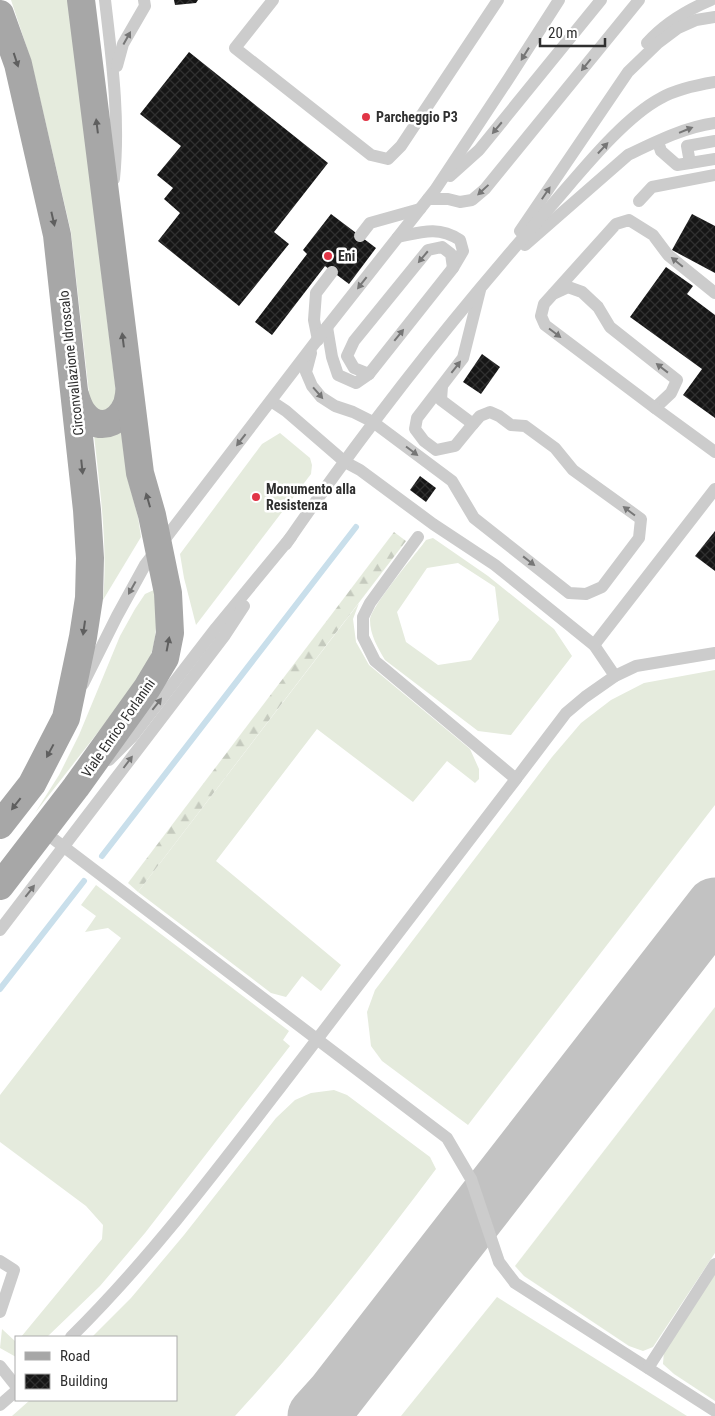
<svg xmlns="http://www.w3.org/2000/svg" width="715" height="1416" font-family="'Roboto Condensed',sans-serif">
<defs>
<pattern id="forest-firs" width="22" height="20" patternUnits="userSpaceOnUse" patternTransform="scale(1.25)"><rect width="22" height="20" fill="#e5ebdd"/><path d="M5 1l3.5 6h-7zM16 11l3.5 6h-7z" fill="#c5cabe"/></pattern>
<pattern id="building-cross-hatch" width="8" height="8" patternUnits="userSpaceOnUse" patternTransform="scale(1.25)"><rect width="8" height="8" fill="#161616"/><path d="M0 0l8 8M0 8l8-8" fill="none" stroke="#303030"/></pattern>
</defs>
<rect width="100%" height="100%" fill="#fff"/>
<!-- grass -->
<g fill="#e5ebdd" fill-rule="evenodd">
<polygon points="11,0 68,0 117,400 110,410 98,411 90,402 71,232 31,60"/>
<path d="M121 431 127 476 138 517 141 537 103 600C108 545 100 490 94 435Z"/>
<polygon points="280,433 310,458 312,465 311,474 196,625 184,578 180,554 262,444"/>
<path d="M433 538 488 576 554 629 572 656 511 735 478 731 385 660C378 648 370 635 370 620 371 606 416 554 426 540ZM458 563 495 587 499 620 471 660 438 665 406 642 397 612 427 568Z"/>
<path d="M156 589C157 614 158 639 148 663 145 671 138 678 134 686L35 813 59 775 79 735 120 636 135 609 145 594Z"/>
<polygon points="359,603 353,619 356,642 369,665 470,749 479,769 479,779 475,783 447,761 413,802 317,729 216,861 341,965 321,991 302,976 286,997 271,993 138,892"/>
<polygon points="715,670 715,805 468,1125 382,1061 371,1046 367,1012 375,990 552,757 581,723 611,700 644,683"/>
<polygon points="96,885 289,1031 283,1040 290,1046 145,1233 100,1286 47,1337 21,1337 102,1239 103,1225 86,1206 0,1142 0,1095 121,938 108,928 85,932 96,916 81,905"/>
<polygon points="715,1007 715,1253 653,1347 643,1351 629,1346 524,1276 515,1266"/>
<path d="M334 1090 347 1095 430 1157 436 1169C372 1254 307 1338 235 1416H12L30 1400H176V1337H92L131 1298 184 1235 276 1118 295 1100 311 1093Z"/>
<polygon points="715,1274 715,1401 674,1374 663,1364 664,1350"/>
<polygon points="497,1297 687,1416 401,1416"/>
<polygon points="2,1329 16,1342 16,1357 0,1348"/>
</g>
<!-- forest -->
<polygon fill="url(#forest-firs)" points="394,532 406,541 138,892 128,883"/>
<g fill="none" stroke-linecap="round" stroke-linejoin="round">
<!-- stream -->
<g stroke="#c9dfeb" stroke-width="6">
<polyline points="102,856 356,527"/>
<polyline points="0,989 84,881"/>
</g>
<!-- taxiway -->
<polyline stroke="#c2c2c2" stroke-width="59" points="317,1416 335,1396 715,907"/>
</g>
<!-- building -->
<g fill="url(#building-cross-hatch)">
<polygon points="174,0 198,0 196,3 175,5"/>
<polygon points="189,52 328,163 274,232 289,244 239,306 158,241 180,213 164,199 173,188 157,175 181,146 140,114"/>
<polygon points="331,214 376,248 349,284 325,266 272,335 255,322 307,254 303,250"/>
<polygon points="692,214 715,226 715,273 672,250"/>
<polygon points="666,267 693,286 687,294 715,315 715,418 683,395 702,369 630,317"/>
<polygon points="482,354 500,367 481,394 463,382"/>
<polygon points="420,476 436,488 426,502 410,490"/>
<polygon points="715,531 715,571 695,556"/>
</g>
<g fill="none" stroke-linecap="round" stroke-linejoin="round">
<!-- lane -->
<g stroke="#ccc" stroke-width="12">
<path d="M105 0C112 60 120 119 114 179"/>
<polyline points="273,0 235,48 371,155 388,159 401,146 498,0"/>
<path d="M647 43C665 23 687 10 711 0"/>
<polyline points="117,66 123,44 145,6 144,0"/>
<polyline points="715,141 687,146 690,163 715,159"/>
<polyline points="658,142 661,151 677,165 690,163"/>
<polyline points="450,176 479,150 601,0"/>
<polyline points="428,199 448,199 460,202 472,200 485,189 639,0"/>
<polyline points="639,201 652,187 715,175"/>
<polyline points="520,231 628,72 658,43 678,28 696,20 715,17"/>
<polyline points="360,236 370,223 420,209"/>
<path d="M525 245 628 155C655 142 685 127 715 123"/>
<polyline points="553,294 568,287 582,292 598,307 610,327 677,380 671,393 655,408 545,325 541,316 544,304 616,224 629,220 653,235 668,255 715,293"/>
<path d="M327 327 332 357 338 375 356 383 369 374 453 268 463 251 460 240C438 226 422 232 398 237"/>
<polyline points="318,340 314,320 316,293 332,272"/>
<polyline points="311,353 306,372 312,386 321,397 335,406 353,412 373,422 452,481 474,518 569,593 586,594 602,587 639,538 641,519 573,470 555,448 525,426 511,425 499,416 490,412 480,416 473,424 441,400 442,386"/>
<polyline points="369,374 354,368 347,356 354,341 428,250 442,247 451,254 453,268"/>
<polyline points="271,401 286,411 345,462 360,470 433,524 495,565 594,645 615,676"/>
<polyline points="655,408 715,452"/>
<polyline points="473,424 455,446 436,450 424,441 415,429 417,418 463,358 480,290"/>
<path d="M286 544C367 426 456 313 551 206 580 173 623 118 661 98 677 89 697 85 715 82"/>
<polyline points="594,645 715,489"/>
<polyline points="83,684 117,616 145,565 327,327 435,190 509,78 559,0"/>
<polyline points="109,760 132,737 216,628 291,537"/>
<polyline points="516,779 566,713 585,697 615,676 636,666 715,653"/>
<polyline points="44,829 43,831 64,847 447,1138 471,1179 499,1262 515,1283 715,1411"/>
<polyline points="0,930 225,635 244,606"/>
<polyline points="0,1261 14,1270 0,1312"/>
<path d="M71 1337C151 1258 220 1166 289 1076 364 977 440 878 516 779L375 661 363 637V617L370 603 418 537"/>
<polyline points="0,1366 16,1386"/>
<polyline points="648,1368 715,1264"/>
<polyline points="0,1405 16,1391"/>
</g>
<!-- primary -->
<g stroke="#a7a7a7" stroke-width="28">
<polyline points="0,14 18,64 57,235 87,510 90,558 89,598 83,637 66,718 32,784 0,825"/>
<path d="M75 395C77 401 79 408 83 413 100 436 127 420 129 394"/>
<polyline points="0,886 76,787 147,688 165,658 170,633 168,593 152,515 140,473 81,0"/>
</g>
</g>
<!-- one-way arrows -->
<defs><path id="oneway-solid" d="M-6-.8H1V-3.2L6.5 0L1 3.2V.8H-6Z" transform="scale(1.25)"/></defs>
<g fill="#767676">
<use href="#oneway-solid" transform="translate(127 38) rotate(-61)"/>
<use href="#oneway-solid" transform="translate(525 54) rotate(122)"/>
<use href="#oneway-solid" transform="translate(586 65) rotate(129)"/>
<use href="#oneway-solid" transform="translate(497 128) rotate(130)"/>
<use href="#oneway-solid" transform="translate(686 130) rotate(-22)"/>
<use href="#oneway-solid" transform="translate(603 148) rotate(-47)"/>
<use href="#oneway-solid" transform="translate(483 190) rotate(137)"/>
<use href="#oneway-solid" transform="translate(546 193) rotate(-56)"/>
<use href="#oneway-solid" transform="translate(423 257) rotate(130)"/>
<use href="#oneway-solid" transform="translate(677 262) rotate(-141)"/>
<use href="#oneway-solid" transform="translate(362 283) rotate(128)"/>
<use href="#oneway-solid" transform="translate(555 333) rotate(37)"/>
<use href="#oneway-solid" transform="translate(399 335) rotate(-51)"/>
<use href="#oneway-solid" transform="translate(456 367) rotate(-52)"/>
<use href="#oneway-solid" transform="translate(662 368) rotate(-142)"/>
<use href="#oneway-solid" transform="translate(318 393) rotate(49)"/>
<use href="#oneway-solid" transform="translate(241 440) rotate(128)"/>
<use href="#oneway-solid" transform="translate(412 451) rotate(37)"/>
<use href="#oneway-solid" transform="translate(629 511) rotate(-143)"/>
<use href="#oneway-solid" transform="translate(529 561) rotate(38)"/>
<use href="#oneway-solid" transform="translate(132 588) rotate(119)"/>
<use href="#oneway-solid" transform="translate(157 704) rotate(-52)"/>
<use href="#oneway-solid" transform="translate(128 762) rotate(-53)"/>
<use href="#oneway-solid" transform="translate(30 891) rotate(-52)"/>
</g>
<g fill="#5f5f5f">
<use href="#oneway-solid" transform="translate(16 60) rotate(72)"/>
<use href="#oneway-solid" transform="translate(97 126) rotate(-97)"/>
<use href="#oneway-solid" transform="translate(53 219) rotate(77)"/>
<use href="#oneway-solid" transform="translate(123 340) rotate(-97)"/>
<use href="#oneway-solid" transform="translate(82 467) rotate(84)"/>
<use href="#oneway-solid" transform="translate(148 500) rotate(-106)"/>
<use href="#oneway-solid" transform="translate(84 628) rotate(98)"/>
<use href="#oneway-solid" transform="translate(168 644) rotate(-79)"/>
<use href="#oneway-solid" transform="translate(50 751) rotate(118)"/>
<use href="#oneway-solid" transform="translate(16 804) rotate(128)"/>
</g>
<!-- markers -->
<g fill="#e13546" stroke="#fff" stroke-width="2">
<circle cx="366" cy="117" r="5"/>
<circle cx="328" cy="256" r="5"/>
<circle cx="256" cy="497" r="5"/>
</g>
<g text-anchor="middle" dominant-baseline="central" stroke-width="5" stroke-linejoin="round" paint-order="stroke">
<!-- poi labels -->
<g font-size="14" font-weight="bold" fill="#2f2f2f" stroke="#fff" text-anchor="start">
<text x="376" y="117">Parcheggio P3</text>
<text x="338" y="256">Eni</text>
<text x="266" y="489">Monumento alla<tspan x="266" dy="16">Resistenza</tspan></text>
</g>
<!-- street labels -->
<g font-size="14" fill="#2f2f2f" stroke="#fff">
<text transform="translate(71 363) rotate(-96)">Circonvallazione Idroscalo</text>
<text transform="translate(118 728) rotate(-55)">Viale Enrico Forlanini</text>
</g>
</g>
<!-- legend -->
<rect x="15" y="1336" width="162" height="65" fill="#ffffff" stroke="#acacac"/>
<rect x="25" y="1352" width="25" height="8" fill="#a7a7a7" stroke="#acacac"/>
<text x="60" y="1361" font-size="15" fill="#2f2f2f">Road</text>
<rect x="25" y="1374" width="25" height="15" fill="url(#building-cross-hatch)" stroke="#acacac"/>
<text x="60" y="1386" font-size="15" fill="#2f2f2f">Building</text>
<!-- scale -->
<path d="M540 38v8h65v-8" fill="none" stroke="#2f2f2f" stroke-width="2.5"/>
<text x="548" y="38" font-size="15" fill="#2f2f2f" stroke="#ffffff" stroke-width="4" paint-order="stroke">20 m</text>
</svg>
